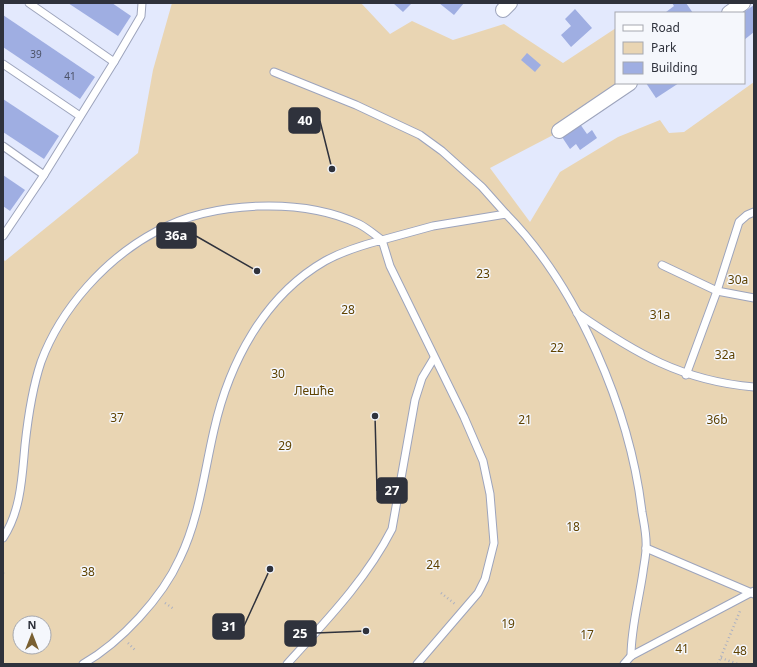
<svg xmlns="http://www.w3.org/2000/svg" width="757" height="667" font-family="'Noto Sans',sans-serif">
<rect width="100%" height="100%" fill="#e3e9fd"/>
<!-- green -->
<path fill="#e9d5b3" fill-rule="evenodd" d="M172 3H361L390 34 412 21 453 40 504 24 563 63 616 28V83H627L557 133 490 168 530 222 560 172 618 137 660 120 669 133 684 132 754 82V664H3V259L5 261 138 153 153 70ZM20 623H44V647H20Z"/>
<!-- building -->
<g fill="#9faee2">
<polygon points="68,3 112,3 131,16 118,36"/>
<polygon points="393,3 412,3 403,12"/>
<polygon points="439,3 464,3 454,15"/>
<polygon points="672,3 686,3 693,13 667,13 666,12 674,6"/>
<polygon points="754,5 754,32 744,40 744,12"/>
<polygon points="575,9 592,28 571,47 561,35 571,26 565,19"/>
<polygon points="3,15 95,77 80,99 3,47"/>
<polygon points="527,53 541,65 535,72 521,60"/>
<polygon points="646,83 679,83 656,98"/>
<polygon points="3,99 59,136 44,159 3,132"/>
<polygon points="580,124 587,134 592,130 597,138 580,150 576,144 570,149 562,137"/>
<polygon points="3,175 25,190 10,211 3,206"/>
</g>
<g fill="none" stroke-linecap="round" stroke-linejoin="round">
<!-- lane casing -->
<g stroke="#9da4bc" stroke-width="9">
<g id="lane">
<polyline points="29,3 114,62"/>
<polyline points="3,64 80,116"/>
<polyline points="274,72 356,105 420,135 442,151 482,187 506,214"/>
<polyline points="3,146 44,175"/>
<polyline points="3,236 44,175 114,62 141,16 142,3"/>
<polyline points="662,265 717,291 754,298"/>
<path d="M577 313C635 353 682 381 754 387"/>
<polyline points="686,375 717,291 739,222 747,215 754,212"/>
<path d="M3 538C21 511 22 477 25 445 28 417 32 389 41 362 61 308 106 258 157 231 212 201 302 197 359 224 367 228 375 235 382 240L433 226 506 214C578 287 630 410 642 512 644 524 647 536 646 548 646 556 644 564 643 572 639 600 631 628 631 656"/>
<polyline points="646,548 754,594"/>
<path d="M83 664C121 642 162 598 180 558 199 519 204 473 214 430 229 363 264 296 325 261 343 251 363 245 382 240L390 266 464 417 483 461 490 494 494 543 485 579 478 593 417 664"/>
<path d="M287 664C325 622 366 580 392 529L415 400 422 378 434 358"/>
<polyline points="624,664 631,656 754,591"/>
</g>
</g>
<!-- street casing -->
<g stroke="#9da4bc" stroke-width="16">
<g id="street">
<polyline points="503,10 510,3"/>
<polyline points="729,13 743,3"/>
<polyline points="559,131 630,83"/>
</g>
</g>
<!-- path -->
<g stroke="#abb0c1" stroke-width="2.5" stroke-dasharray="1 3" stroke-linecap="butt">
<polyline points="3,573 5,576"/>
<polyline points="441,593 455,604"/>
<polyline points="165,603 174,609"/>
<polyline points="128,643 136,651"/>
<polyline points="721,658 738,664"/>
<polyline points="718,664 740,611"/>
</g>
<!-- lane -->
<use href="#lane" stroke="#fff" stroke-width="7"/>
<!-- street -->
<use href="#street" stroke="#fff" stroke-width="14"/>
</g>
<g text-anchor="middle" dominant-baseline="central" stroke-width="3" stroke-linejoin="round" paint-order="stroke">
<!-- number labels -->
<g font-size="10" fill="#4b5166">
<text x="36" y="54">39</text>
<text x="70" y="76">41</text>
</g>
<!-- park labels -->
<g font-size="12" fill="#5f4200" stroke="#f5f7fc">
<text x="483" y="273">23</text>
<text x="738" y="279">30a</text>
<text x="348" y="309">28</text>
<text x="660" y="314">31a</text>
<text x="557" y="347">22</text>
<text x="725" y="354">32a</text>
<text x="278" y="373">30</text>
<text x="314" y="390">Лешће</text>
<text x="117" y="417">37</text>
<text x="525" y="419">21</text>
<text x="717" y="419">36b</text>
<text x="285" y="445">29</text>
<text x="573" y="526">18</text>
<text x="433" y="564">24</text>
<text x="88" y="571">38</text>
<text x="508" y="623">19</text>
<text x="587" y="634">17</text>
<text x="682" y="648">41</text>
<text x="740" y="650">48</text>
</g>
</g>
<!-- callouts -->
<path fill="none" stroke="#2f323c" stroke-width="1.5" d="M332 169L320 121M257 271L196 236M375 416L377 491M270 569L244 626M366 631L316 633"/>
<g fill="#2f323c" stroke="#f5f7fc" stroke-width="1.5">
<circle cx="332" cy="169" r="4"/>
<circle cx="257" cy="271" r="4"/>
<circle cx="375" cy="416" r="4"/>
<circle cx="270" cy="569" r="4"/>
<circle cx="366" cy="631" r="4"/>
</g>
<g fill="#2f323c" stroke="#2f323c" stroke-width="1.5">
<rect x="289" y="108" width="31" height="25" rx="4"/>
<rect x="157" y="223" width="39" height="25" rx="4"/>
<rect x="377" y="478" width="30" height="25" rx="4"/>
<rect x="213" y="614" width="31" height="25" rx="4"/>
<rect x="285" y="621" width="31" height="25" rx="4"/>
</g>
<g font-size="13" text-anchor="middle" font-weight="bold" fill="#fff">
<text x="305" y="125">40</text>
<text x="176" y="240">36a</text>
<text x="392" y="495">27</text>
<text x="229" y="631">31</text>
<text x="300" y="638">25</text>
</g>
<!-- border -->
<rect width="757" height="667" fill="none" stroke="#2f323c" stroke-width="8"/>
<!-- legend -->
<rect x="615" y="12" width="130" height="72" fill="#f5f7fc" stroke="#a6a8af"/>
<rect x="623" y="25" width="20" height="6" fill="#ffffff" stroke="#a6a8af"/>
<text x="651" y="32" font-size="12" fill="#2f323c">Road</text>
<rect x="623" y="42" width="20" height="12" fill="#e9d5b3" stroke="#a6a8af"/>
<text x="651" y="52" font-size="12" fill="#2f323c">Park</text>
<rect x="623" y="62" width="20" height="12" fill="#9faee2" stroke="#a6a8af"/>
<text x="651" y="72" font-size="12" fill="#2f323c">Building</text>
<!-- north arrow -->
<g transform="translate(32 635)"><circle r="19" fill="#f5f7fc" stroke="#a6a8af"/>
<path d="M0-3L7 15L0 10L-7 15Z" fill="#7a6032"/>
<text y="-6" font-size="11" font-weight="bold" text-anchor="middle" fill="#2f323c">N</text>
</g>
</svg>
